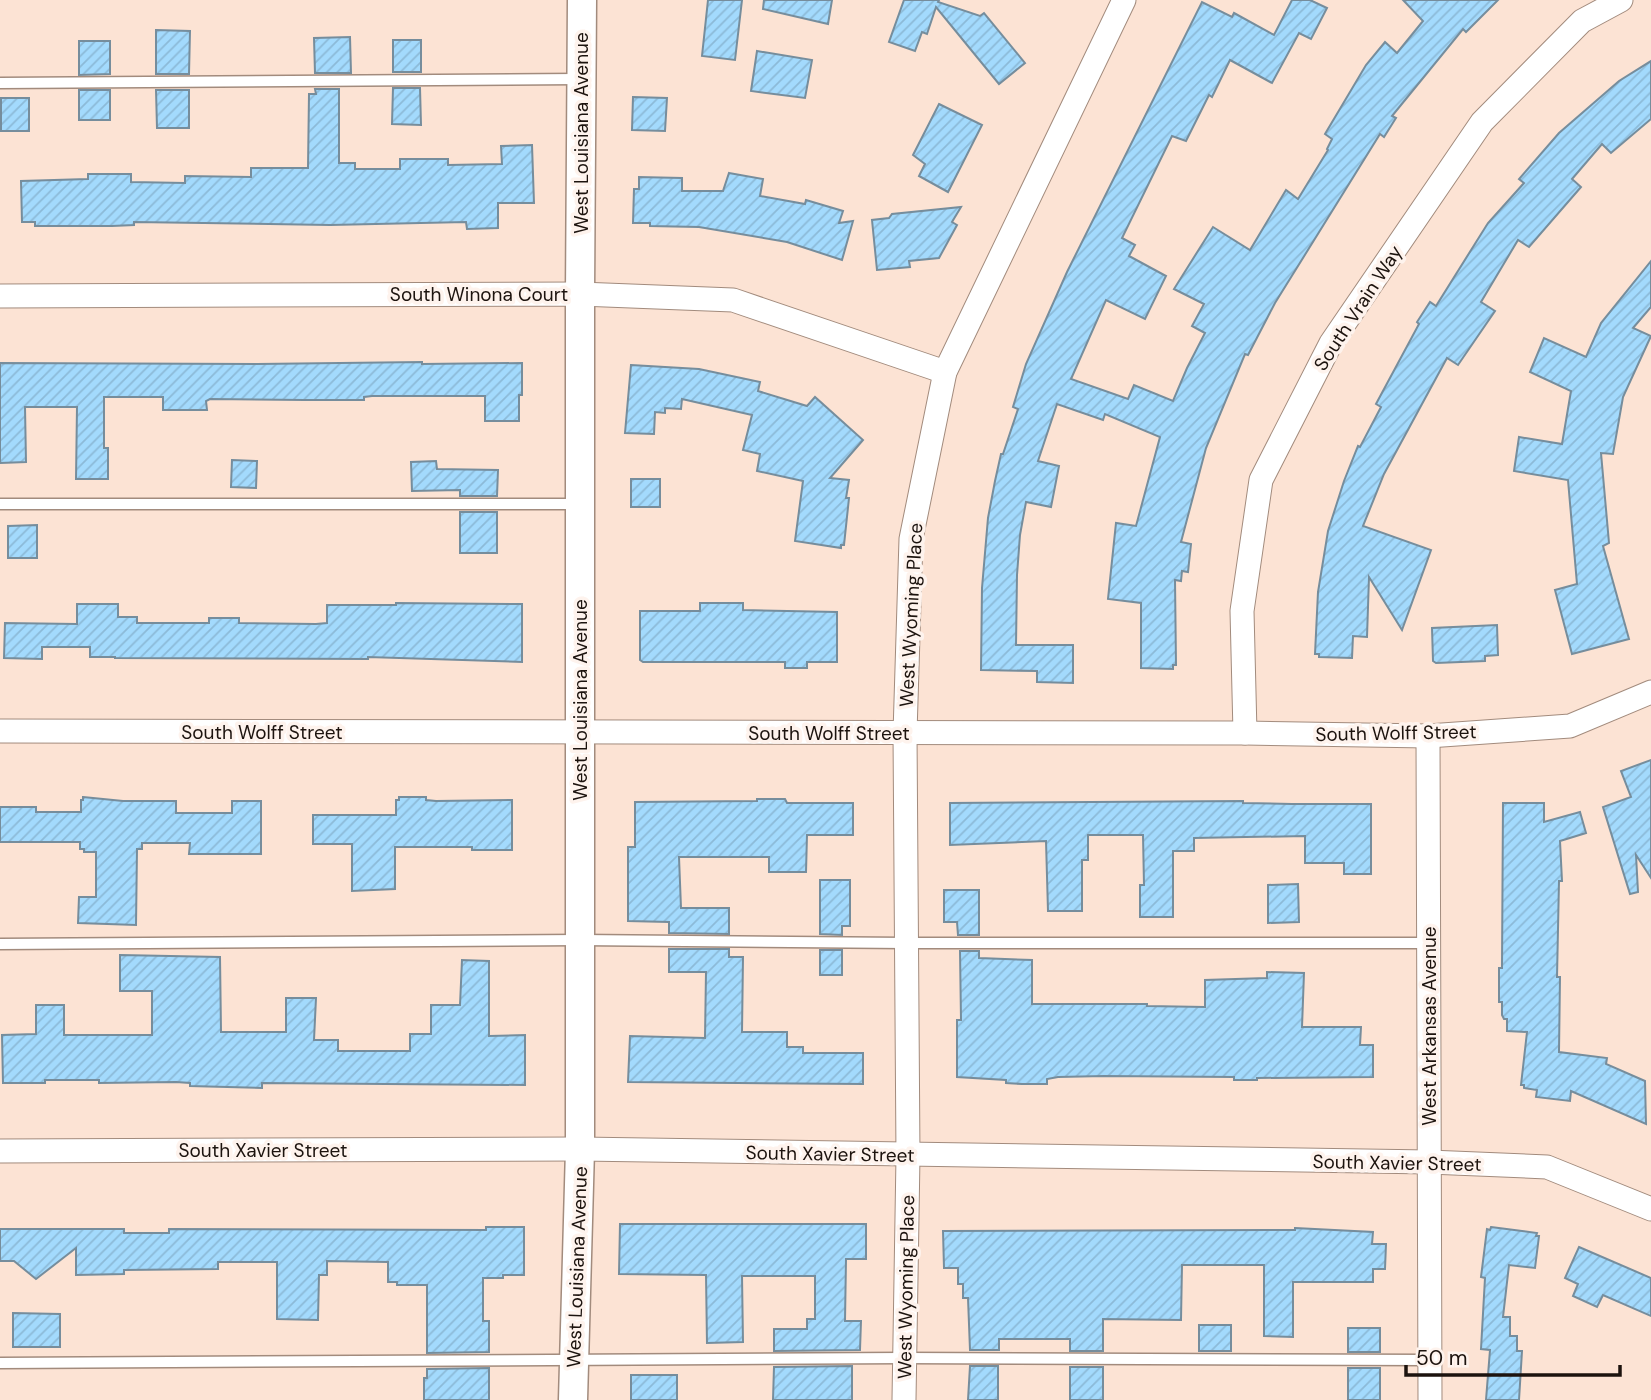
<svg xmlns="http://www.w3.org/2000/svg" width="1651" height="1400" font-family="'DM Sans',sans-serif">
<defs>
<pattern id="building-hatch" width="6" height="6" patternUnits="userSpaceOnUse" patternTransform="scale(1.75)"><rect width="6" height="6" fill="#a3dafd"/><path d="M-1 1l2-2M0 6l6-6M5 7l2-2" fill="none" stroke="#8cbad8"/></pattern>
</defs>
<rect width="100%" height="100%" fill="#fce3d4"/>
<!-- building -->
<g fill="url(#building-hatch)" stroke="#768d9c" stroke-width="2">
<polygon points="708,0 742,0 735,60 702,56"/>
<polygon points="764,0 832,0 828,24 763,9"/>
<polygon points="904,0 939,0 938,2 980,16 984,13 1025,63 999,84 936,7 927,34 922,32 915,51 889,42"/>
<polygon points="1292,0 1310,0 1327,8 1311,39 1299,33 1272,83 1230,60 1212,97 1209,95 1186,141 1172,136 1122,238 1135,245 1129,256 1166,276 1145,319 1106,300 1071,379 1128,399 1134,385 1173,401 1187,368 1205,333 1192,326 1204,304 1174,289 1213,227 1250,250 1286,190 1298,199 1328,150 1327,149 1332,139 1325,134 1366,65 1385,42 1397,53 1423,21 1403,0 1498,0 1466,32 1463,29 1392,116 1396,118 1384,137 1380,134 1275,303 1248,355 1245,354 1206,448 1181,542 1191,544 1188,572 1182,571 1181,581 1175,580 1176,665 1173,665 1173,669 1141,668 1141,603 1108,599 1116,523 1136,526 1160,437 1105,414 1103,420 1057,404 1038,461 1059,466 1051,507 1026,502 1020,535 1017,575 1016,645 1073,645 1073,683 1037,682 1037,671 981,670 982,588 988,518 995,481 1001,454 1003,454 1018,409 1013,407 1026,364 1067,272 1202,2 1232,17 1234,13 1274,35"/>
<polygon points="156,30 190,31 189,74 156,74"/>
<polygon points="350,37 351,73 315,73 314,38"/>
<rect x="393" y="40" width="28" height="32"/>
<polygon points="79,41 110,41 110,74 79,75"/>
<polygon points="757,51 812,60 805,98 751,91"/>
<polygon points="1651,61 1651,119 1611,153 1602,144 1572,179 1581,187 1529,247 1518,240 1481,302 1495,311 1458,365 1447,358 1384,474 1363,526 1431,550 1402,630 1369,577 1367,637 1353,636 1352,658 1319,657 1319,654 1315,654 1318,592 1328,531 1344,481 1358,446 1360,447 1381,407 1376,404 1419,324 1417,322 1430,302 1436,306 1488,223 1524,183 1519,179 1559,133 1619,81"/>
<polygon points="393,88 420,88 421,125 392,124"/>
<polygon points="315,89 339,89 339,163 355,163 355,169 400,169 400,159 448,159 448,165 502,164 501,146 532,145 534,203 498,203 498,228 467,229 466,222 330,225 134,222 134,225 112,226 35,226 35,222 22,222 21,181 88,179 88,174 131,174 131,182 185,183 185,176 251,177 251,168 308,168 309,94 316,94"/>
<rect x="79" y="90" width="31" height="30"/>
<polygon points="156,90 189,90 189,128 157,128"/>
<polygon points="633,97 667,98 665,131 632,130"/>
<rect x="1" y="98" width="28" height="33"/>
<polygon points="939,104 982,125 948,192 919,176 925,164 913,155"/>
<polygon points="729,173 763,179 760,196 805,204 806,200 843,211 839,223 853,221 842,260 787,242 699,227 650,226 650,223 633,223 634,189 639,189 639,177 682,178 682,191 723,191"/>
<polygon points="961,207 952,222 957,225 939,258 909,261 910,267 877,270 872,220 889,218 892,214"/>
<polygon points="1651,261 1651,307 1633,328 1651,336 1623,397 1613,454 1601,453 1609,543 1603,546 1629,639 1572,654 1555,590 1577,584 1568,480 1514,471 1519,437 1562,444 1571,391 1530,372 1544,338 1586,357 1601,323"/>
<polygon points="422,362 422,364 522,363 522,395 519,395 519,421 485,421 485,396 372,396 364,397 364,400 305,400 210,399 206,401 207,410 163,410 163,397 104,397 104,448 108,448 108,479 76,479 77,407 25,407 26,462 0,463 0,363 257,364"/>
<polygon points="631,365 699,369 760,382 758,391 807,406 815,397 863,440 830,478 849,480 846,498 849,498 844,545 841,545 841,548 795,541 803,481 757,471 760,454 743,450 752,415 682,399 681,409 665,408 665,413 655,412 654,434 625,433"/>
<polygon points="232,460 257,461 256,488 231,487"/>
<polygon points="436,461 437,469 498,470 497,496 460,496 460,490 412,491 411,462"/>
<rect x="631" y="479" width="29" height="28"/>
<rect x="460" y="512" width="37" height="41"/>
<polygon points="37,525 37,558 8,558 8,526"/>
<polygon points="396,603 522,604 522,662 368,657 368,659 115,658 115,657 90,657 90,647 42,647 42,659 4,658 5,623 77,624 77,604 118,604 118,617 137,617 137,623 209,623 209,618 239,618 239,623 316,624 327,623 327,605 396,605"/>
<polygon points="700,603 743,603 743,610 837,612 837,662 807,662 807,668 785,668 785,662 643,662 640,660 640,611 700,611"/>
<polygon points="1497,625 1498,655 1485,656 1485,661 1436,663 1433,661 1432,628"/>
<polygon points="1651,760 1651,878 1636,855 1638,892 1630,894 1603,807 1631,797 1621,771"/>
<polygon points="83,797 123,801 176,801 176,813 232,813 232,801 261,801 261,854 189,854 190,843 142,843 142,849 137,849 136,925 78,923 79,897 96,897 96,852 84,852 84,849 80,849 80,842 0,842 0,807 36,807 36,812 81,812 81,800 83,800"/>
<polygon points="399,797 426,797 426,800 436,801 512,800 512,850 472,850 472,847 395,847 395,889 352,891 352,844 313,844 313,815 396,815 396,800 399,800"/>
<polygon points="757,799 785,799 787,803 853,803 853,835 807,835 806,872 769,872 769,857 679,857 681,908 729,908 729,934 669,933 669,922 628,921 628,847 635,847 635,802 757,801"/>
<polygon points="1243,801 1243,803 1292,804 1371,804 1371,874 1344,874 1344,863 1305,863 1305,836 1194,838 1194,851 1173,851 1173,917 1140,917 1140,885 1144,885 1143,835 1088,835 1088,860 1082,860 1082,911 1048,911 1046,841 950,845 950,803"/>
<polygon points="1503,803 1544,803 1544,822 1580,812 1586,833 1560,841 1562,881 1559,881 1557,977 1560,977 1559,1052 1607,1058 1606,1064 1645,1081 1646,1124 1571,1091 1570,1101 1536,1097 1537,1090 1524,1088 1524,1085 1521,1085 1527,1032 1507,1031 1507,1019 1504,1019 1502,1015 1502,1002 1499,1002 1499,968 1502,968"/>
<polygon points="820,880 850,880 850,926 842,926 842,935 820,934"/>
<polygon points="1298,884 1299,922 1268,923 1268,885"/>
<polygon points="944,890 979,890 979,935 958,935 957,922 944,922"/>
<polygon points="669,949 729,949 729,957 743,957 742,1032 787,1032 787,1047 803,1047 803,1053 863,1053 863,1084 628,1082 630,1036 705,1038 706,972 669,972"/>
<rect x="820" y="950" width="22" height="25"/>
<polygon points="960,951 979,951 979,958 1032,960 1032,1004 1147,1004 1147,1006 1205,1007 1205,980 1267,978 1267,972 1304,973 1302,1027 1361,1027 1360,1045 1373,1045 1373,1077 1257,1078 1257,1080 1234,1080 1234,1077 1104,1076 1058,1077 1047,1079 1047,1084 1022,1084 1006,1083 1006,1080 957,1077 957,1020 961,1020"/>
<polygon points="120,955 220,957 221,1032 286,1032 286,998 316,998 314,1040 338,1040 338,1051 410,1051 410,1034 431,1034 431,1005 460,1005 462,960 489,961 489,1036 525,1035 525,1085 262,1083 262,1088 190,1086 190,1083 176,1082 99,1083 99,1080 45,1080 45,1083 3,1083 2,1035 36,1034 36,1005 64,1005 64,1035 152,1035 152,991 120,991"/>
<polygon points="620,1224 866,1224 866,1259 846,1259 845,1321 861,1321 860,1350 774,1351 774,1329 807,1329 807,1319 815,1319 815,1276 742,1276 743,1342 707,1343 706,1275 619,1274"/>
<polygon points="486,1227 524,1227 524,1275 503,1275 503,1278 483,1278 483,1321 489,1321 489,1352 427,1353 427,1285 397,1285 397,1282 388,1282 388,1262 327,1261 327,1275 319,1275 318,1320 277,1319 277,1262 218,1262 218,1269 124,1270 124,1274 76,1275 76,1248 36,1279 14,1261 0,1261 0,1229 124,1229 124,1233 169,1233 169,1229 486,1230"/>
<polygon points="1491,1227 1537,1233 1536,1236 1539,1236 1535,1268 1509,1265 1503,1317 1510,1317 1510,1336 1517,1336 1517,1351 1522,1351 1519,1400 1486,1400 1490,1350 1481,1349 1485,1278 1481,1277 1487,1229 1490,1230"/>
<polygon points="1295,1228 1373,1232 1372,1244 1386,1244 1385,1269 1373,1269 1373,1282 1293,1282 1293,1337 1264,1336 1264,1265 1182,1265 1181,1320 1103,1319 1103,1351 1070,1351 1070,1339 999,1339 999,1350 970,1350 968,1298 963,1298 963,1284 958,1284 958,1268 944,1268 943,1231 1295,1230"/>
<polygon points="1579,1247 1651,1278 1651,1316 1603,1295 1597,1307 1573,1296 1578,1284 1565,1278"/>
<polygon points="13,1313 60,1314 60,1347 13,1347"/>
<rect x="1199" y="1325" width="32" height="26"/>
<rect x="1348" y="1328" width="32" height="24"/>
<polygon points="852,1366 852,1400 773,1400 774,1367"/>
<polygon points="970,1366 998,1366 998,1400 968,1400"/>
<rect x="1070" y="1367" width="33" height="33"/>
<polygon points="489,1368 489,1400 424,1400 424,1378 427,1378 427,1369"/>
<rect x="1348" y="1368" width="32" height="32"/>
<rect x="631" y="1375" width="46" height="25"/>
</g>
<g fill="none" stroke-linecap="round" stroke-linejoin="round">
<!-- service casing -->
<g stroke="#a28b7d" stroke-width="13">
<g id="service">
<polyline points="0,83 579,79"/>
<polyline points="0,504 578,504"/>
<polyline points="0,944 580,940 906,943 1429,943"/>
<polyline points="0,1363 905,1358 1430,1360"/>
</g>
</g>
<!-- minor casing -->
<g stroke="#a28b7d" stroke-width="25">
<g id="minor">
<polyline points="0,296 580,294 733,300 945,372"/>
<polyline points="0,731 1245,733 1428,736 1570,726 1651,692"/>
<polyline points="1245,733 1242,611 1261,480 1331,343 1482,122 1582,21 1621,0"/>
<polyline points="1428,736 1430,1400"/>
<polyline points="0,1151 580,1149 1429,1162 1547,1167 1651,1209"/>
<polyline points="904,1400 908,1156 905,733 911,539 945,372 1124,0"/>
</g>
</g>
<!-- tertiary casing -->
<g stroke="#a28b7d" stroke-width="31">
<polyline id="tertiary" points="573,1400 580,1149 580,294 582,0"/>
</g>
<!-- service -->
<use href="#service" stroke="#fff" stroke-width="10"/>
<!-- minor -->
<use href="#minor" stroke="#fff" stroke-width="23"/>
<!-- tertiary -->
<use href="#tertiary" stroke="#fff" stroke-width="28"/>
</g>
<g text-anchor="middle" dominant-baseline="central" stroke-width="7" stroke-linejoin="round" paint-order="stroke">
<!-- street labels -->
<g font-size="19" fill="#1c130e" stroke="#fef3ed">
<text transform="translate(581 133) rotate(-90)">West Louisiana Avenue</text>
<text x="479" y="294">South Winona Court</text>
<text transform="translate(1358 308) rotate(-57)">South Vrain Way</text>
<text transform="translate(911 615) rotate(-87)">West Wyoming Place</text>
<text transform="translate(580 700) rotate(-90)">West Louisiana Avenue</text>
<text x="262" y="732">South Wolff Street</text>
<text x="829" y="733">South Wolff Street</text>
<text transform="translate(1396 733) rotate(-1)">South Wolff Street</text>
<text transform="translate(1429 1026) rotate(-90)">West Arkansas Avenue</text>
<text x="263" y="1150">South Xavier Street</text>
<text transform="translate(830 1154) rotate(1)">South Xavier Street</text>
<text transform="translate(1397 1163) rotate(1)">South Xavier Street</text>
<text transform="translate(577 1267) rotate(-88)">West Louisiana Avenue</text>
<text transform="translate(906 1287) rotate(-89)">West Wyoming Place</text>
</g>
</g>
<!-- scale -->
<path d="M1406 1365v10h214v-10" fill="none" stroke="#1c130e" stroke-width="3.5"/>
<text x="1416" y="1365" font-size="21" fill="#1c130e" stroke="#fef3ed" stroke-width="5" paint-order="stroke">50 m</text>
</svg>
